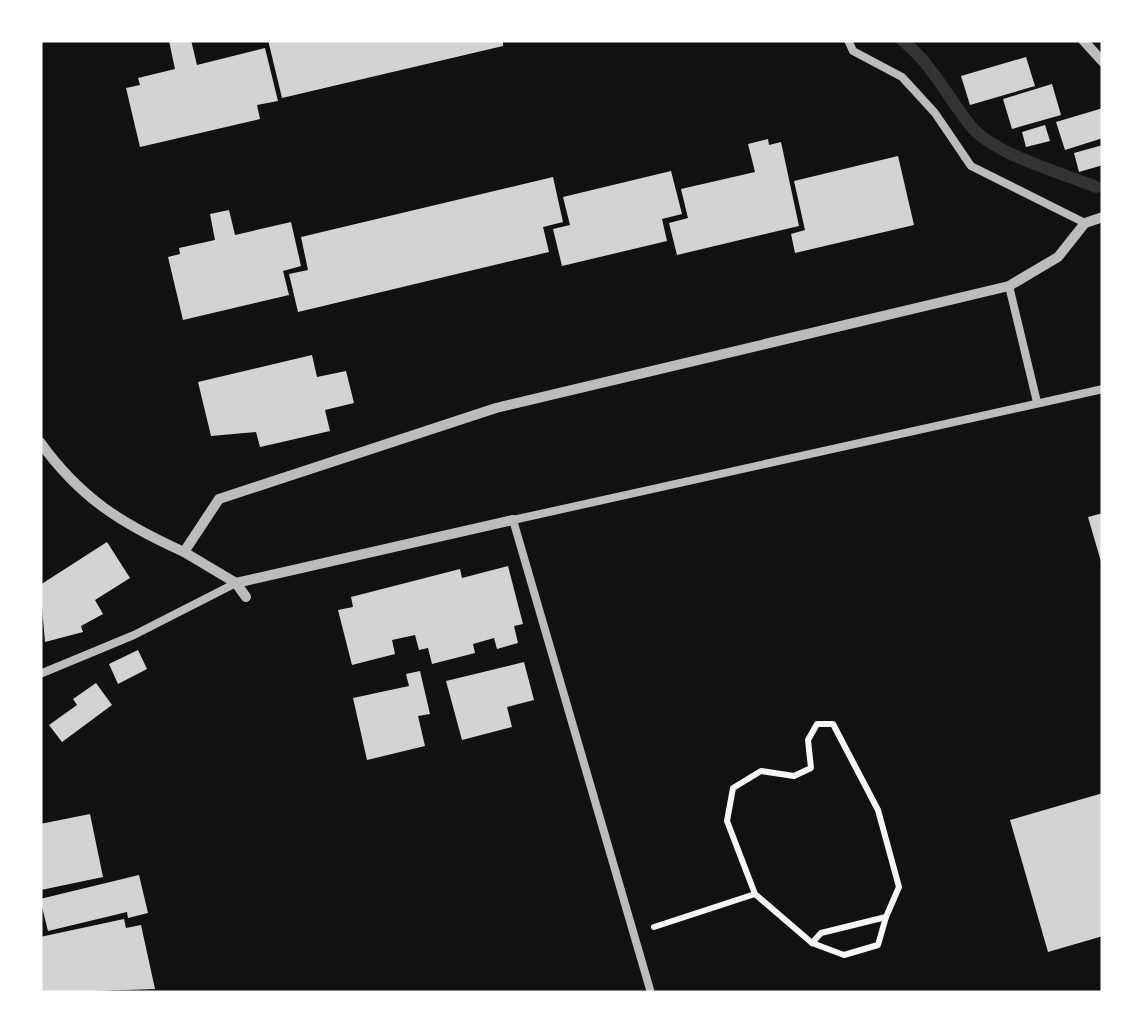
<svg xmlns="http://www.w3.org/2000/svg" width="1143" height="1033" font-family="'Sofia Sans Condensed',sans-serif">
<rect width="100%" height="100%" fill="#111"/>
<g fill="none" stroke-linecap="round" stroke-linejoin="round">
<!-- stream -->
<path stroke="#333" stroke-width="12" d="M902 40C932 64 947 96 970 125 992 154 1062 173 1096 187"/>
</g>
<!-- building -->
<g fill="#d3d3d3">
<polygon points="191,40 197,65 265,48 278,101 257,105 260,119 140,147 126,88 140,85 138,78 175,69 169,41"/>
<polygon points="268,40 503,40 503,46 282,98"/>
<polygon points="1026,57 1035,86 970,105 961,76"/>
<polygon points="1052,84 1061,115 1012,129 1003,99"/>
<polygon points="1103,108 1103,138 1065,150 1056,122"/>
<polygon points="1045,125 1050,141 1026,147 1022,132"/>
<polygon points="768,139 769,145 781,142 799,226 677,255 669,223 688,218 681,189 755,172 748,144"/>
<polygon points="1103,145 1103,165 1079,172 1074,153"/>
<polygon points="898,156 914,225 795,253 791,234 805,230 794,181"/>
<polygon points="671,171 682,214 662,219 667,241 562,266 553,229 570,225 563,197"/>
<polygon points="553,177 563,222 543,227 549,252 298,312 289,274 308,270 301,237"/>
<polygon points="229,210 235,235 291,222 301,266 283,271 289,295 183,320 168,257 180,254 179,248 215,240 210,214"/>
<polygon points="312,355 317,377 346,371 354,403 325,410 330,431 260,447 256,432 211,436 198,382"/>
<polygon points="1103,513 1103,565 1102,565 1088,517"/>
<polygon points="107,542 130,578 95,600 103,614 81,626 83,632 45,642 40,585"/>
<polygon points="508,566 523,624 514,626 518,643 497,649 494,638 473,644 475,653 432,664 428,648 419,650 415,635 392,640 395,654 352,665 338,610 353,607 351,597 460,569 462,578"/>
<polygon points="138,650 147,669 118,684 109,664"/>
<polygon points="524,662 534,700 507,707 512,727 462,740 446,681"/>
<polygon points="420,671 430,714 418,716 425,746 367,760 353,698 409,686 406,674"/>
<polygon points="96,683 112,705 62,742 49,725 77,705 73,699"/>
<polygon points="1103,793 1103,936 1048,952 1010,820"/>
<polygon points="90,814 103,877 41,890 40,824"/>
<polygon points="139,875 148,913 128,918 127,912 48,931 40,899"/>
<polygon points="124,919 126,928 141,925 155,989 40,993 40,937"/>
</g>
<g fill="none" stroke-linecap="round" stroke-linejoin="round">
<!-- path -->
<g stroke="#f5f5f5" stroke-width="6">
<polyline points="654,927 755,894 727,821 733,788 761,771 794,776 811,768 808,740 817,724 833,724 878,810 899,887 886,917 821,933 812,943 755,894"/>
<polyline points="812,943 844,955 878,945 886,917"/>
</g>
<!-- service -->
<g stroke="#bcbcbc" stroke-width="8">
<polyline points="848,40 853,51 902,77 935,113 971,166 1085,223"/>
<polyline points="1009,286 1037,402"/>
<polyline points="40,674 134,635 236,583"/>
<polyline points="651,993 513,520 1103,389"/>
</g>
<!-- minor -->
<g stroke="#bcbcbc" stroke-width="10">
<polyline points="1083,40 1103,62"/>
<path d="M40 442C80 498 122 524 184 552"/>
<polyline points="236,583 513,520"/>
<polyline points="246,597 236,583 184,552 219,499 496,408 1009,286 1058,257 1085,223 1103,217"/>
</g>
</g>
<!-- border -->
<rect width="1143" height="1033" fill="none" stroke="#ffffff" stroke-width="85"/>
</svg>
